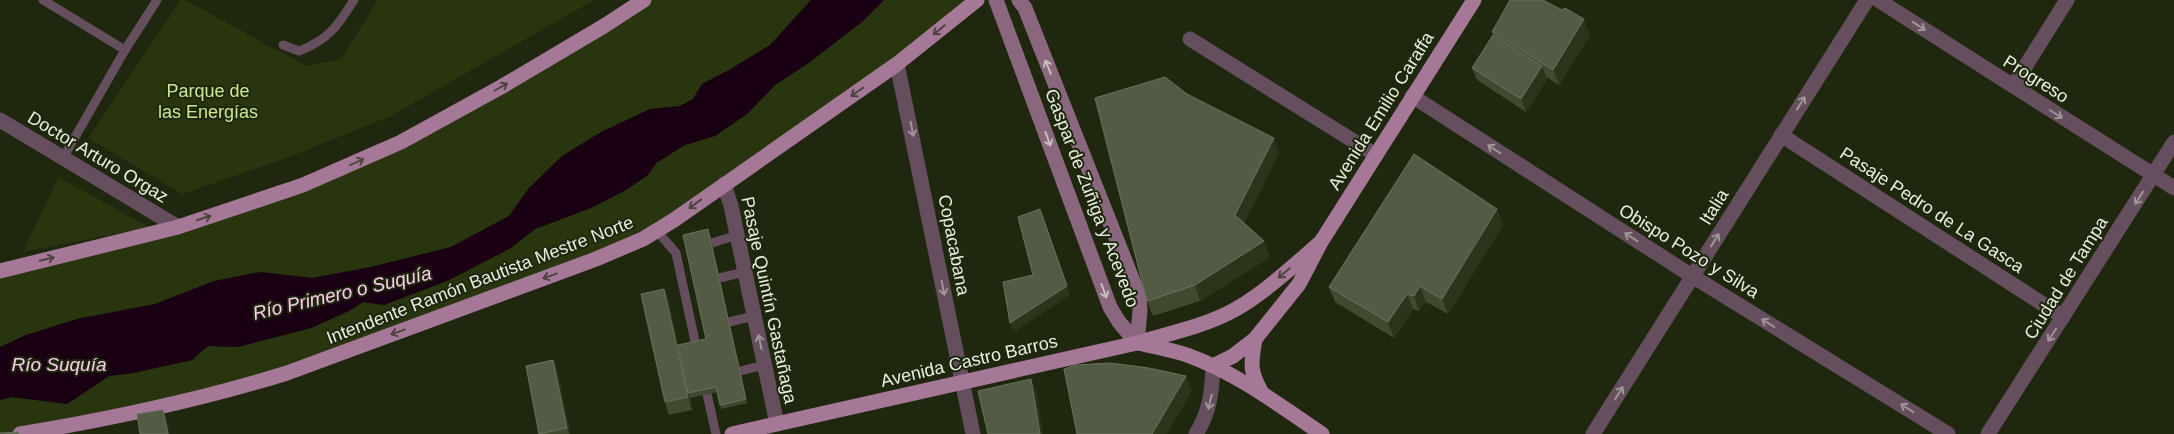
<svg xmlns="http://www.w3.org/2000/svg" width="2174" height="434" font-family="Helvetica,sans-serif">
<rect width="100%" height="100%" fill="#1f270e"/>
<!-- green -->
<g fill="#29350e">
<polygon points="181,0 185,0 306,66 341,59 378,0 594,0 391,116 284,159 182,194 88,138"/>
<polygon points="644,0 811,0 770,45 729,70 702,84 693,99 680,106 650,109 529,188 509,216 451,247 371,267 312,278 260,272 214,281 155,305 77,319 26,335 0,347 0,271 178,227 401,142"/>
<polygon points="884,0 977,0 658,231 287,373 57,429 0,434 0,400 12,397 67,404 109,376 133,373 192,360 208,346 238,347 311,328 349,311 363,302 384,305 447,281 511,248 535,229 591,208 626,190 648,175 656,163 685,145 715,136 747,114 775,85 810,62 863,21"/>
<polygon points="58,177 149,227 23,252"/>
</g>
<!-- water -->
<polygon fill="#190013" points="811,0 884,0 863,21 810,62 775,85 747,114 715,136 685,145 656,163 648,175 626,190 591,208 535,229 511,248 447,281 384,305 363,302 349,311 311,328 238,347 208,346 192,360 133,373 109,376 67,404 12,397 0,400 0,347 26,335 77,319 155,304 214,281 260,272 312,278 371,267 451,247 509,216 529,188 562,156 601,132 650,109 680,106 693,99 702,84 729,70 770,45"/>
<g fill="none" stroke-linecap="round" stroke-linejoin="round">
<!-- lane -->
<g stroke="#654e5e" stroke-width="9">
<polyline points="43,0 125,50 63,158"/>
<path d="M283 45 299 51C328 40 338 26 354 0"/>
<polyline points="125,50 157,0"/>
<polyline points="657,231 676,253 696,346"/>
<polyline points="712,243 737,235"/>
<polyline points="719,278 745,272"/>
<polyline points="729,322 754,316"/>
<polyline points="740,371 764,365"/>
<polyline points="707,394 716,434"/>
</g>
<!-- street -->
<g stroke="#654e5e" stroke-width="15">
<polyline points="1878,0 2174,188"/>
<polyline points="1190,39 1376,155"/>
<polyline points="897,64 973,434"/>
<polyline points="2013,86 2067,0"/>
<polyline points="1412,96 1692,276 1948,434"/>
<polyline points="0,120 178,227"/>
<polyline points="1781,135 2063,317"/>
<polyline points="724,184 731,206 777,424"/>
<path d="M1196 434C1210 412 1212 391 1213 366"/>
<polyline points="1593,434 1867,0"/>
<polyline points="1988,434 2174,142"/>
</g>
<!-- secondary -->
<g stroke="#8a667f" stroke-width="15">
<polyline points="996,0 1110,307 1119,322 1137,343"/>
<polyline points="1019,0 1025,8 1139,296 1140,311 1137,343"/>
</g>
<!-- primary -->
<g stroke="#a67898" stroke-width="15">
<polyline points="0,271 178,227 303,185 401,142 501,87 604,26 644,0"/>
<path d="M1255 339C1251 364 1249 370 1262 393"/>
<path d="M1139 343C1155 347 1172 350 1187 355 1237 373 1279 405 1322 434"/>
<polyline points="1213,366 1233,356 1255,339 1299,284 1321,242 1474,0"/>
<path d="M20 434C110 419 200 400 287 373L596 259 643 239 674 220 897 64 977 0"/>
<path d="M732 434 1137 343C1170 333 1206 326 1236 309 1267 291 1294 265 1321 242"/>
</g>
</g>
<!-- wall -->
<g fill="#414931">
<polygon points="1492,32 1590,35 1559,85 1546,77 1547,79 1526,112 1477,80 1472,68 1493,35"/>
<polygon points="1187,94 1279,153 1244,223 1264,241 1270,257 1200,301 1153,316 1147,301"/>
<polygon points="1503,225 1448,314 1426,302 1419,311 1413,309 1394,338 1335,302 1329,287"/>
<polygon points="708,229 747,403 721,409 717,392 690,398 690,397 692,410 669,415 665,402 669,302 678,345 706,339"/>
<polygon points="553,360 558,373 570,434 539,434 526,366"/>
</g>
<!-- shaded-wall -->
<g fill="#2c341b">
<polygon points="1584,19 1590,35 1559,85 1553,70"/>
<polygon points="1542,66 1547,79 1526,112 1521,99"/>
<polygon points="1274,138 1279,153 1241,230 1235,215"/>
<polygon points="1040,209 1070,295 1014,332 1010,323 1067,286"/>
<polygon points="1497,209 1503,225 1448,314 1442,299"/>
<polygon points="708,229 710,234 747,403 746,399"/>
<polygon points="1264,241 1270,257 1200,301 1195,285"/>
<polygon points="1420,286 1426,302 1419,311 1414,296"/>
<polygon points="664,289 669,302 692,410 688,397"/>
<polygon points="1407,294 1413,309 1394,338 1388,322"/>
<polygon points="553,360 558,373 570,434 569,434 567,428"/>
<polygon points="1186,376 1192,391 1167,434 1152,434"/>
<polygon points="1031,379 1037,394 1043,434 1040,434"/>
<polygon points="163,410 168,423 170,434 168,434"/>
</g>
<!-- building -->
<g fill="#535b44" stroke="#6a725c">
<polygon points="1510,0 1543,0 1562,10 1565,8 1584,19 1553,70 1492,32"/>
<polygon points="1493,35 1542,66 1521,99 1472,68"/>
<polygon points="1165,77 1187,94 1274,138 1235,215 1264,241 1195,285 1147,301 1095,98"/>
<polygon points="1414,154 1497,209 1442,299 1420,286 1414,296 1407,294 1388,322 1329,287"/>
<polygon points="1040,209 1067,286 1010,323 1003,282 1033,275 1018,217"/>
<polygon points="708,229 746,399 720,405 716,387 688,393 678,345 706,339 683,235"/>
<polygon points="664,289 688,397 665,402 641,294"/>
<polygon points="553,360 567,428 539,434 526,366"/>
<polygon points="1110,363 1149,368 1186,376 1152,434 1077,434 1064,369 1076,365"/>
<polygon points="1031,379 1040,434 988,434 978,391"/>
<polygon points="163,410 168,434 140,434 137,414"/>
<polygon points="18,432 19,434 0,434 0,433"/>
</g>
<!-- one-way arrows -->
<defs><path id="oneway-shaft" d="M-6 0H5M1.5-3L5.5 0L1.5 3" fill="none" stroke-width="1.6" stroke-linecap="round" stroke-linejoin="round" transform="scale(1.25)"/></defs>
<g stroke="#a09698">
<use href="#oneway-shaft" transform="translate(1919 26) rotate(33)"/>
<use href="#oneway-shaft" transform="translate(1801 103) rotate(-58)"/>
<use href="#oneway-shaft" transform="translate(2056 114) rotate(32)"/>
<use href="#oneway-shaft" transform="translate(912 129) rotate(79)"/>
<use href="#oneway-shaft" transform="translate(1494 149) rotate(-147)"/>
<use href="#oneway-shaft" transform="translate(2139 198) rotate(122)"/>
<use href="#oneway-shaft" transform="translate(1631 237) rotate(-147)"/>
<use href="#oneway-shaft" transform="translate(1715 240) rotate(-58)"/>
<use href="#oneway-shaft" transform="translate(943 288) rotate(79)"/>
<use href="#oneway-shaft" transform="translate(1768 323) rotate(-148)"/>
<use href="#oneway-shaft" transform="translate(2052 335) rotate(123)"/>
<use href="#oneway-shaft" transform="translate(760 342) rotate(-102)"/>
<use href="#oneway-shaft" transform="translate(1619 393) rotate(-58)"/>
<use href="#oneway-shaft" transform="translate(1210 402) rotate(103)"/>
<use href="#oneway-shaft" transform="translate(1907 408) rotate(-148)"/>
</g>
<g stroke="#4e433e">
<use href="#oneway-shaft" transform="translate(939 30) rotate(141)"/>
<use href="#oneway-shaft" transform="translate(501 87) rotate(-30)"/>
<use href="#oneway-shaft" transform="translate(857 92) rotate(145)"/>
<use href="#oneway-shaft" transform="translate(357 162) rotate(-24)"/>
<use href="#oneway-shaft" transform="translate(695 204) rotate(144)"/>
<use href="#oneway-shaft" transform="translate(204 218) rotate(-18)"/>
<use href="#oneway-shaft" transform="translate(47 259) rotate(-14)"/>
<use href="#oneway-shaft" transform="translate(1284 273) rotate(140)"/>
<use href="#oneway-shaft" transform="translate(550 276) rotate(160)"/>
<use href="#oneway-shaft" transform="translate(398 332) rotate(160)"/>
</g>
<g stroke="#c7bebd">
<use href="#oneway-shaft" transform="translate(1048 67) rotate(-112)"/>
<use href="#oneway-shaft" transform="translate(1048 139) rotate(70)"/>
<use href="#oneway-shaft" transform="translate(1104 291) rotate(70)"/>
</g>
<g text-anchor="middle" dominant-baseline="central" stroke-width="4" stroke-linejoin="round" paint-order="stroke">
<!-- street labels -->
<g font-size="18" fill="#e8eedf" stroke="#1f270e">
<text transform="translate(2036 79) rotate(32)">Progreso</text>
<text transform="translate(1381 111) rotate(-58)">Avenida Emilio Caraffa</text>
<text transform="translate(98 157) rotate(31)">Doctor Arturo Orgaz</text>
<text transform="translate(1092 198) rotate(69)">Gaspar de Zuñiga y Acevedo</text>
<text transform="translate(1714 207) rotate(-58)">Italia</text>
<text transform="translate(1932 210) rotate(33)">Pasaje Pedro de La Gasca</text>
<text transform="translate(954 245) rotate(79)">Copacabana</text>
<text transform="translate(1689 251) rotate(32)">Obispo Pozo y Silva</text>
<text transform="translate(2066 278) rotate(-58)">Ciudad de Tampa</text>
<text transform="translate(480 280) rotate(-21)">Intendente Ramón Bautista Mestre Norte</text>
<text transform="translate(769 300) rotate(78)">Pasaje Quintín Gastañaga</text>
<text transform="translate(969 361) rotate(-13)">Avenida Castro Barros</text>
</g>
<!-- park labels -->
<g font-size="18" fill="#cbe993" stroke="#1f270e">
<text x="208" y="91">Parque de<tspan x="208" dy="21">las Energías</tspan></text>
</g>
<!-- water labels -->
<g font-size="19" font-style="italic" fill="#fcccec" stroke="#1f270e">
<text transform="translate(342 293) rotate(-13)">Río Primero o Suquía</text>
<text x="59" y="364">Río Suquía</text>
</g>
</g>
</svg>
